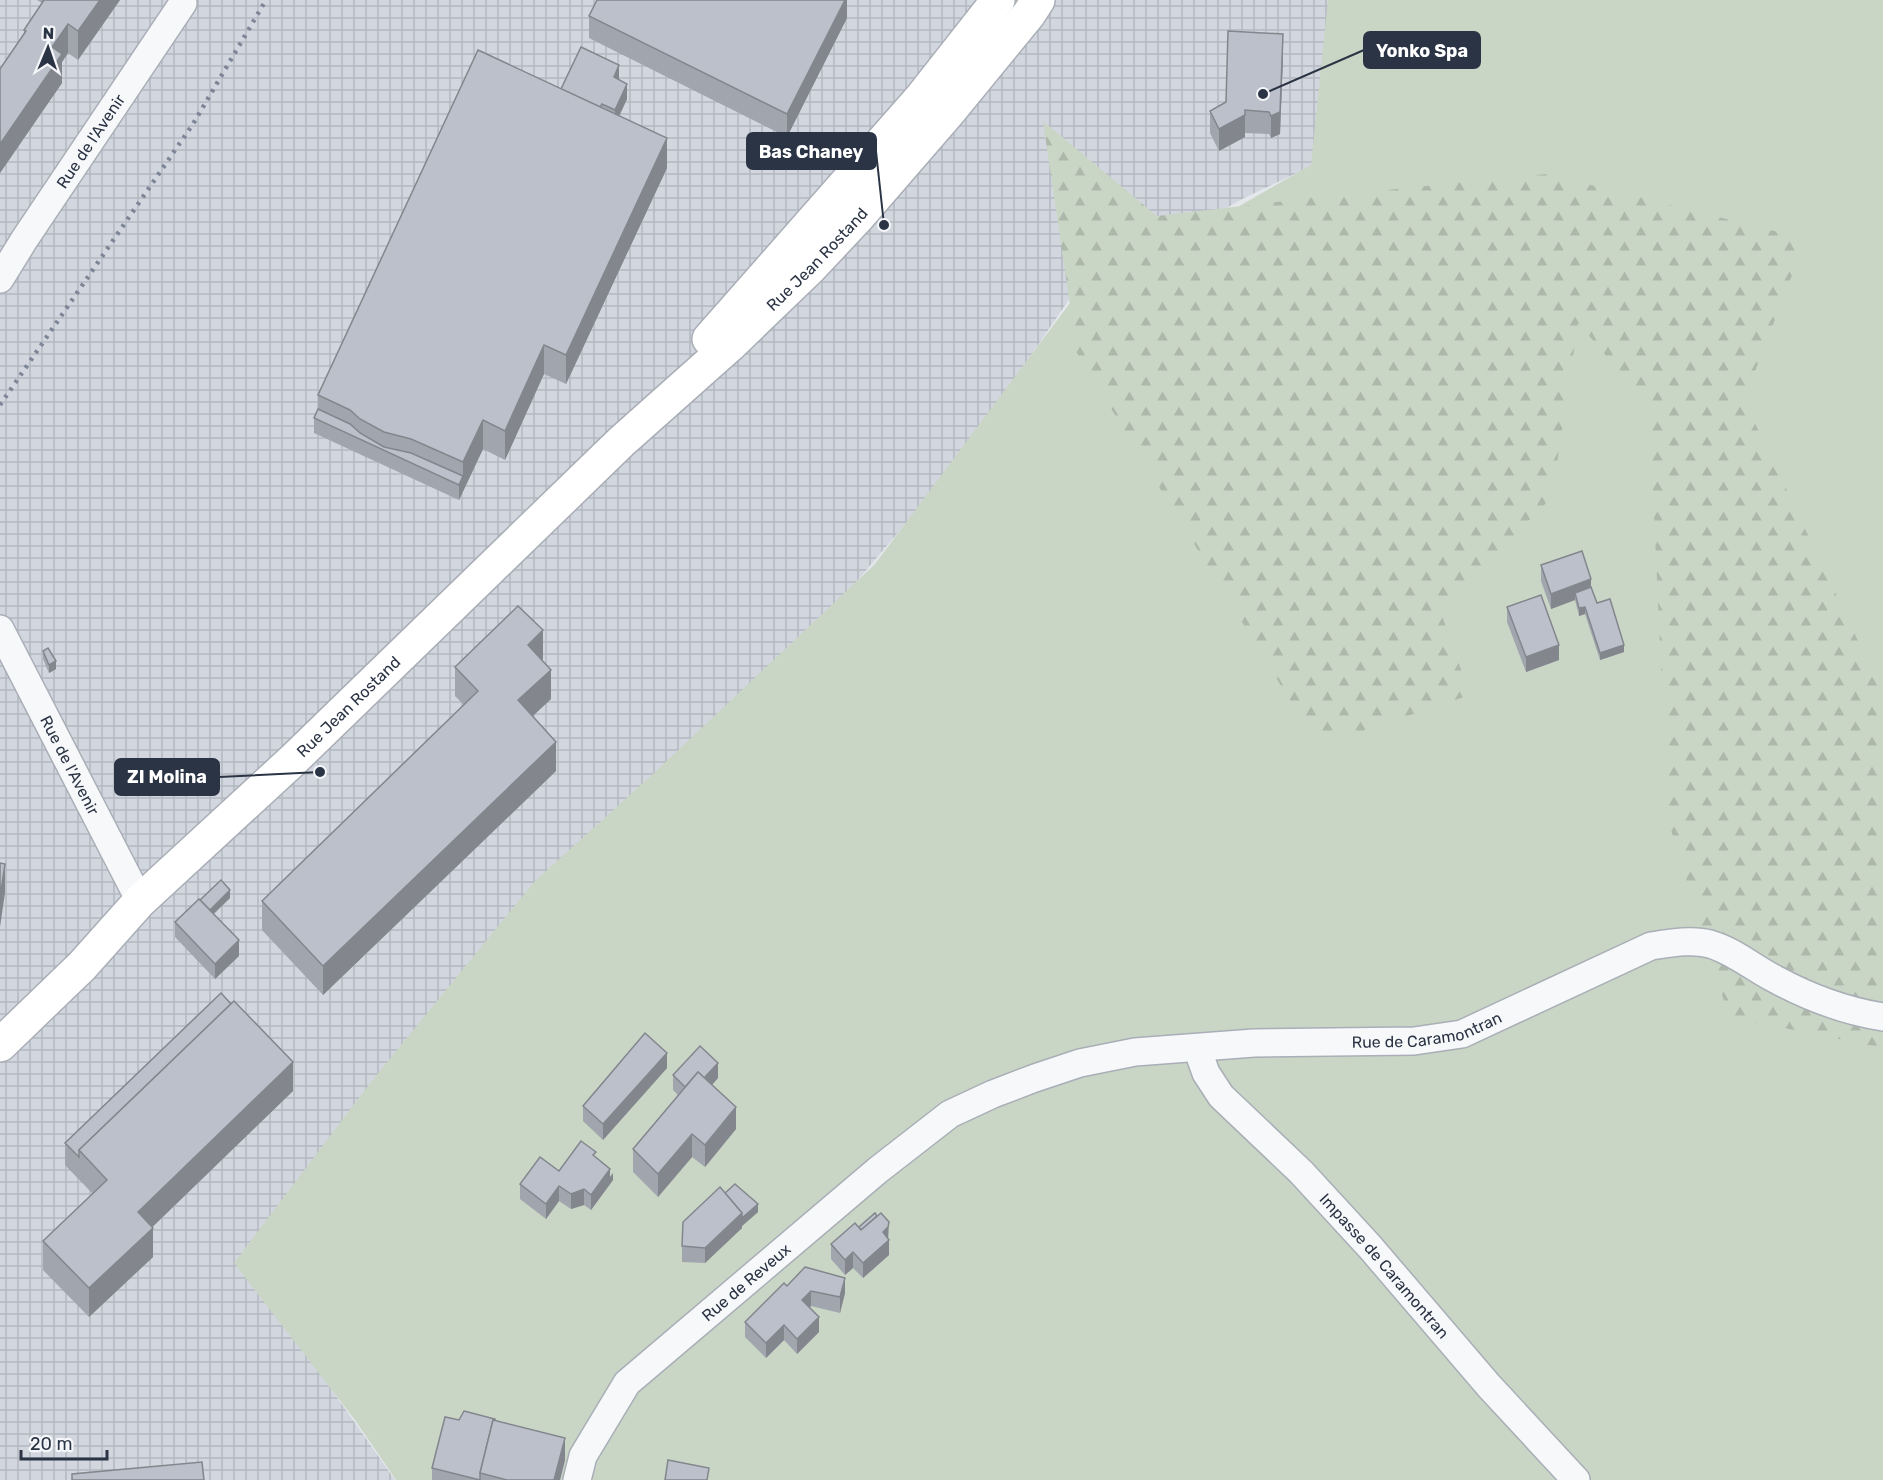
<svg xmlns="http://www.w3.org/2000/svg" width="1883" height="1480" font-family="Rubik,sans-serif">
<defs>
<pattern id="industrial-grid" width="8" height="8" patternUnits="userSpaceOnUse" patternTransform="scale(1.5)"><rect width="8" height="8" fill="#d2d6de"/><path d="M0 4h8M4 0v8" fill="none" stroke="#b4b8c0"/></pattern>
<pattern id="forest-firs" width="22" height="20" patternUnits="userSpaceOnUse" patternTransform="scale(1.5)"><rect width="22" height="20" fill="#c9d6c5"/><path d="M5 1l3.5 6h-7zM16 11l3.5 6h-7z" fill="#adb8ab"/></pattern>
</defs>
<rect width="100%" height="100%" fill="#e4e7ec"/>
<!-- industrial -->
<polygon fill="url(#industrial-grid)" points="0,0 1333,0 1316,164 1244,198 1070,298 961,458 792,658 240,1259 395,1480 0,1480"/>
<!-- grass -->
<polygon fill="#c9d6c5" points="1328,0 1883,0 1883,1480 396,1480 355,1420 234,1263 371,1082 534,882 653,774 875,564 1070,303 1311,165"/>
<!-- forest -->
<polygon fill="url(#forest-firs)" points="1043,121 1157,216 1327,196 1547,174 1806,239 1744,400 1869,664 1883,682 1883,1048 1729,1017 1668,820 1649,406 1578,323 1552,497 1440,610 1470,695 1318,746 1077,353"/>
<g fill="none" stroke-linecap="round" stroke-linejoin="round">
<!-- minor casing -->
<g stroke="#a9aeb7" stroke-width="30">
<g id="minor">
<path id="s1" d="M0 279 24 240 183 3"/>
<path id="s2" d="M0 629 140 901"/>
<path id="s3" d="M1197 1048 1206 1073 1221 1096 1301 1172 1370 1247 1489 1386 1576 1480"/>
<path id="s4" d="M577 1480 583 1456 627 1383 878 1170 950 1114 993 1094 1035 1078 1080 1063 1135 1052 1254 1043 1414 1041 1462 1034 1651 946C1670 943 1692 939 1710 944 1734 951 1753 968 1775 979 1808 997 1846 1011 1883 1017"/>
</g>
</g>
<!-- secondary casing -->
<g stroke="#a9aeb7" stroke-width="36">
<g id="secondary">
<polyline points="709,339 921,98 998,0"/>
<path id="s5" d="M0 1045 82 966 140 901 292 761 621 442 730 345 811 267 858 217 948 113 1029 14 1038 0"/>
</g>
</g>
<!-- minor -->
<use href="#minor" stroke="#f7f8fa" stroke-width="27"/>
<!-- secondary -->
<use href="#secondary" stroke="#fff" stroke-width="33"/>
<!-- rail -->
<polyline stroke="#7d8696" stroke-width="4.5" stroke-dasharray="3 6" stroke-linecap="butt" points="0,405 193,124 266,0"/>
</g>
<!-- wall -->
<g fill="#a1a5ae">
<polygon points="37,0 120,0 78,60 68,53 62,62 62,83 0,173 0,69 24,34 24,30 42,3"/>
<polygon points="847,0 847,18 787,137 589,38 589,16"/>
<polygon points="1283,56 1280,134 1271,138 1269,134 1245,133 1245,137 1219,151 1210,133 1210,111 1226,102"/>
<polygon points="619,80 627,99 619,116 667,168 566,384 544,374 505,460 483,449 459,500 314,433 314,418 318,409 318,395 561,89"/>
<polygon points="1541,565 1591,587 1597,603 1624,652 1600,660 1585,614 1579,616 1575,600 1551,609 1541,581"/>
<polygon points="1507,607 1559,660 1526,672 1507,622"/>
<polygon points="43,651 56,669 49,673 43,659"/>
<polygon points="543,659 542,660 551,699 532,716 556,771 323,995 262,930 262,901 464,705 455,696 455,667"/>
<polygon points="230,898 214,914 239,956 215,979 175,937 175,922 200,900"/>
<polygon points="667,1068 603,1140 583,1121 583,1106"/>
<polygon points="673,1075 718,1078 712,1085 736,1129 705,1167 692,1157 658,1197 633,1172 633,1149 678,1095 673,1090"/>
<polygon points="293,1091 152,1227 153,1257 89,1317 43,1270 43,1241 93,1194 65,1165 65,1143"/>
<polygon points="596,1158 613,1180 591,1210 584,1205 571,1209 559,1201 546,1219 520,1199 520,1184"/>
<polygon points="725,1193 758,1212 742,1226 742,1228 705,1263 682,1262 682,1246"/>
<polygon points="888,1239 889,1255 863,1278 853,1268 845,1275 831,1259 831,1244"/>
<polygon points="787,1286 845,1293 840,1313 811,1306 810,1307 819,1332 797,1354 784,1340 766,1358 745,1337 745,1322"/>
<polygon points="459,1420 495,1421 565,1460 560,1480 432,1480 432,1468"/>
</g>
<!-- shaded-wall -->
<g fill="#83868d">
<polygon points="100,0 120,0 78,60 78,31"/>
<polygon points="845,0 847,0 847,18 787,137 787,114"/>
<polygon points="68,24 68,53 62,62 62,83 0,173 0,144 52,47"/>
<polygon points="1283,34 1283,56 1280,134 1271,138 1271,116"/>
<polygon points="619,65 619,80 614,77"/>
<polygon points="627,84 627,99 615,125 615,110"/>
<polygon points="1245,110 1245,137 1219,151 1219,129"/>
<polygon points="667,138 667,168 566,384 566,355"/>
<polygon points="544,345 544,374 505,460 505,431"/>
<polygon points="483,420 483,449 459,500 459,485 463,476 463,462"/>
<polygon points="1591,579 1591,594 1575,593 1575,600 1551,609 1551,594"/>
<polygon points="1585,607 1585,614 1579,616 1579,608"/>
<polygon points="543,630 543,659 528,674 528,645"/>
<polygon points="1559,645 1559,660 1526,672 1526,657"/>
<polygon points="1624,645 1624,652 1600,660 1600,653"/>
<polygon points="56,661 56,669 49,673 49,665"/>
<polygon points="551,670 551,699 518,730 518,700"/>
<polygon points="556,742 556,771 323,995 323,966"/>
<polygon points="5,864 5,893 0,927 0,897"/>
<polygon points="230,890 230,898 209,918 209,910"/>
<polygon points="239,940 239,956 215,979 215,964"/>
<polygon points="667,1053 667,1068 603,1140 603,1124"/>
<polygon points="293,1062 293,1091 138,1241 138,1212"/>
<polygon points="718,1063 718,1078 701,1097 701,1082"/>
<polygon points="736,1107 736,1129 705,1167 705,1145"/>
<polygon points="692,1134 692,1157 658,1197 658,1174"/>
<polygon points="610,1169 610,1177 613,1173 613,1180 591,1210 591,1195"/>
<polygon points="559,1186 559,1201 546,1219 546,1204"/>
<polygon points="584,1189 584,1205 571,1209 571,1194"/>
<polygon points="758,1204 758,1212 742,1226 742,1228 705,1263 705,1248 742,1213"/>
<polygon points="889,1222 888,1241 889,1240 889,1255 863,1278 863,1263"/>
<polygon points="153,1228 153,1257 89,1317 89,1288"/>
<polygon points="853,1252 853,1268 845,1275 845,1260"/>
<polygon points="845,1278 845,1293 840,1313 840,1297"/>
<polygon points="811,1291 811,1306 802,1316 802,1300"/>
<polygon points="819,1317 819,1332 797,1354 797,1339"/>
<polygon points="784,1325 784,1340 766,1358 766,1343"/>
<polygon points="565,1438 565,1460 560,1480 554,1480"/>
</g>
<!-- building -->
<g fill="#bbc0ca" stroke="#83868d" stroke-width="1.5">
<polygon points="44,0 100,0 78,31 68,24 52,47 62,54 0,144 0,69 26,31 24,30"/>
<polygon points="597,0 845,0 787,114 589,16"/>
<polygon points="1228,31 1283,34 1280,112 1271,116 1269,112 1245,110 1245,115 1219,129 1210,111 1226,102"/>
<polygon points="581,47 619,65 614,77 627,84 615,110 602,104 600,107 561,89"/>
<polygon points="478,50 667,138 566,355 544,345 505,431 483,420 463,462 411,439 384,432 360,419 350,410 318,395"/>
<polygon points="318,409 350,424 360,433 384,447 411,453 463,476 459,485 314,418"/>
<polygon points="1582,551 1591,579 1551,594 1541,565"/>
<polygon points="1591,587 1597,603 1610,599 1624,645 1600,653 1585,607 1579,608 1575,593"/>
<polygon points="1541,595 1559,645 1526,657 1507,607"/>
<polygon points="518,606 543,630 528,645 551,670 518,700 556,742 323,966 262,901 478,691 455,667"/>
<polygon points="48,648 56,661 49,665 43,651"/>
<polygon points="0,863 5,864 0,897"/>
<polygon points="221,880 230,890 210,910 200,900"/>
<polygon points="199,899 239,940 215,964 175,922"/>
<polygon points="221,993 231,1004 79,1150 79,1157 65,1143"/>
<polygon points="234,1001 293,1062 138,1212 153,1228 89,1288 43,1241 107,1180 79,1150"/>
<polygon points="645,1033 667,1053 603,1124 583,1106"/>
<polygon points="700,1046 718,1063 704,1078 698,1072 685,1087 673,1075"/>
<polygon points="698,1072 736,1107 705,1145 692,1134 658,1174 633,1149"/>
<polygon points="581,1141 596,1152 593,1155 610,1169 591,1195 584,1189 571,1194 559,1186 546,1204 520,1184 540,1157 559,1171"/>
<polygon points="735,1184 758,1204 742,1218 742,1213 725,1193"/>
<polygon points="720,1187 742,1213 705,1248 682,1246 683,1222"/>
<polygon points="875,1213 877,1216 861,1230 859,1227"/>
<polygon points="881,1213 889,1222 888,1227 883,1232 889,1240 863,1263 853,1252 845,1260 831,1244 855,1223 861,1230"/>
<polygon points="805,1267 845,1278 840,1297 811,1291 802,1300 819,1317 797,1339 784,1325 766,1343 745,1322 784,1283 787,1286"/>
<polygon points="464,1411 495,1419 495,1421 493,1420 480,1473 480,1480 432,1468 445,1417 459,1420"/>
<polygon points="493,1420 565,1438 554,1480 507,1480 480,1473"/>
<polygon points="668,1460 709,1468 707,1480 665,1480"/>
<polygon points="202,1462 204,1480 72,1480 72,1474"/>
</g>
<g text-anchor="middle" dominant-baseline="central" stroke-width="4.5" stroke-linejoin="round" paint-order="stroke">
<!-- street labels -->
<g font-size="16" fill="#2b3445" stroke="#f4f6f9">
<text stroke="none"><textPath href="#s1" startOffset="165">Rue de l'Avenir</textPath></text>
<text stroke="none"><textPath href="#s5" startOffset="1134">Rue Jean Rostand</textPath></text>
<text stroke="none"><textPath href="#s5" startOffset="486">Rue Jean Rostand</textPath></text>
<text stroke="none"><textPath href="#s2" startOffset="153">Rue de l'Avenir</textPath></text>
<text stroke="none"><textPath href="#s4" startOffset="1020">Rue de Caramontran</textPath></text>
<text stroke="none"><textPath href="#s3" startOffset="290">Impasse de Caramontran</textPath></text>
<text stroke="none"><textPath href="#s4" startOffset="266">Rue de Reveux</textPath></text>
</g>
</g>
<!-- callouts -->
<path fill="none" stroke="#2b3445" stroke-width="2" d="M1263 94L1364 50M884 225L876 151M320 772L219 777"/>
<g fill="#2b3445" stroke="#f4f6f9" stroke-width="2">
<circle cx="1263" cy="94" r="6"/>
<circle cx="884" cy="225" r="6"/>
<circle cx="320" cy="772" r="6"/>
</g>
<g fill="#2b3445" stroke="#2b3445" stroke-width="2">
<rect x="1364" y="32" width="116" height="36" rx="6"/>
<rect x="747" y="133" width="129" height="36" rx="6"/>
<rect x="115" y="759" width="104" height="36" rx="6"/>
</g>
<g font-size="18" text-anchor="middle" font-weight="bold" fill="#fff">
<text x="1422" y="57">Yonko Spa</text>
<text x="811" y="158">Bas Chaney</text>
<text x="167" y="783">ZI Molina</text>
</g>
<!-- north arrow -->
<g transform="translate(48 48) rotate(2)" stroke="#f4f6f9" stroke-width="4.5" paint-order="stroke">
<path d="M0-4.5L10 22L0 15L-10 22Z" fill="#2b3445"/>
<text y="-9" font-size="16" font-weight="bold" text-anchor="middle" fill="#2b3445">N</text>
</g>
<!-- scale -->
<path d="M21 1450v9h86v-9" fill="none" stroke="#2b3445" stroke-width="3"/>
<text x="30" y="1450" font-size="18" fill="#2b3445" stroke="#f4f6f9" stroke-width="4.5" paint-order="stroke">20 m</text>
</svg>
